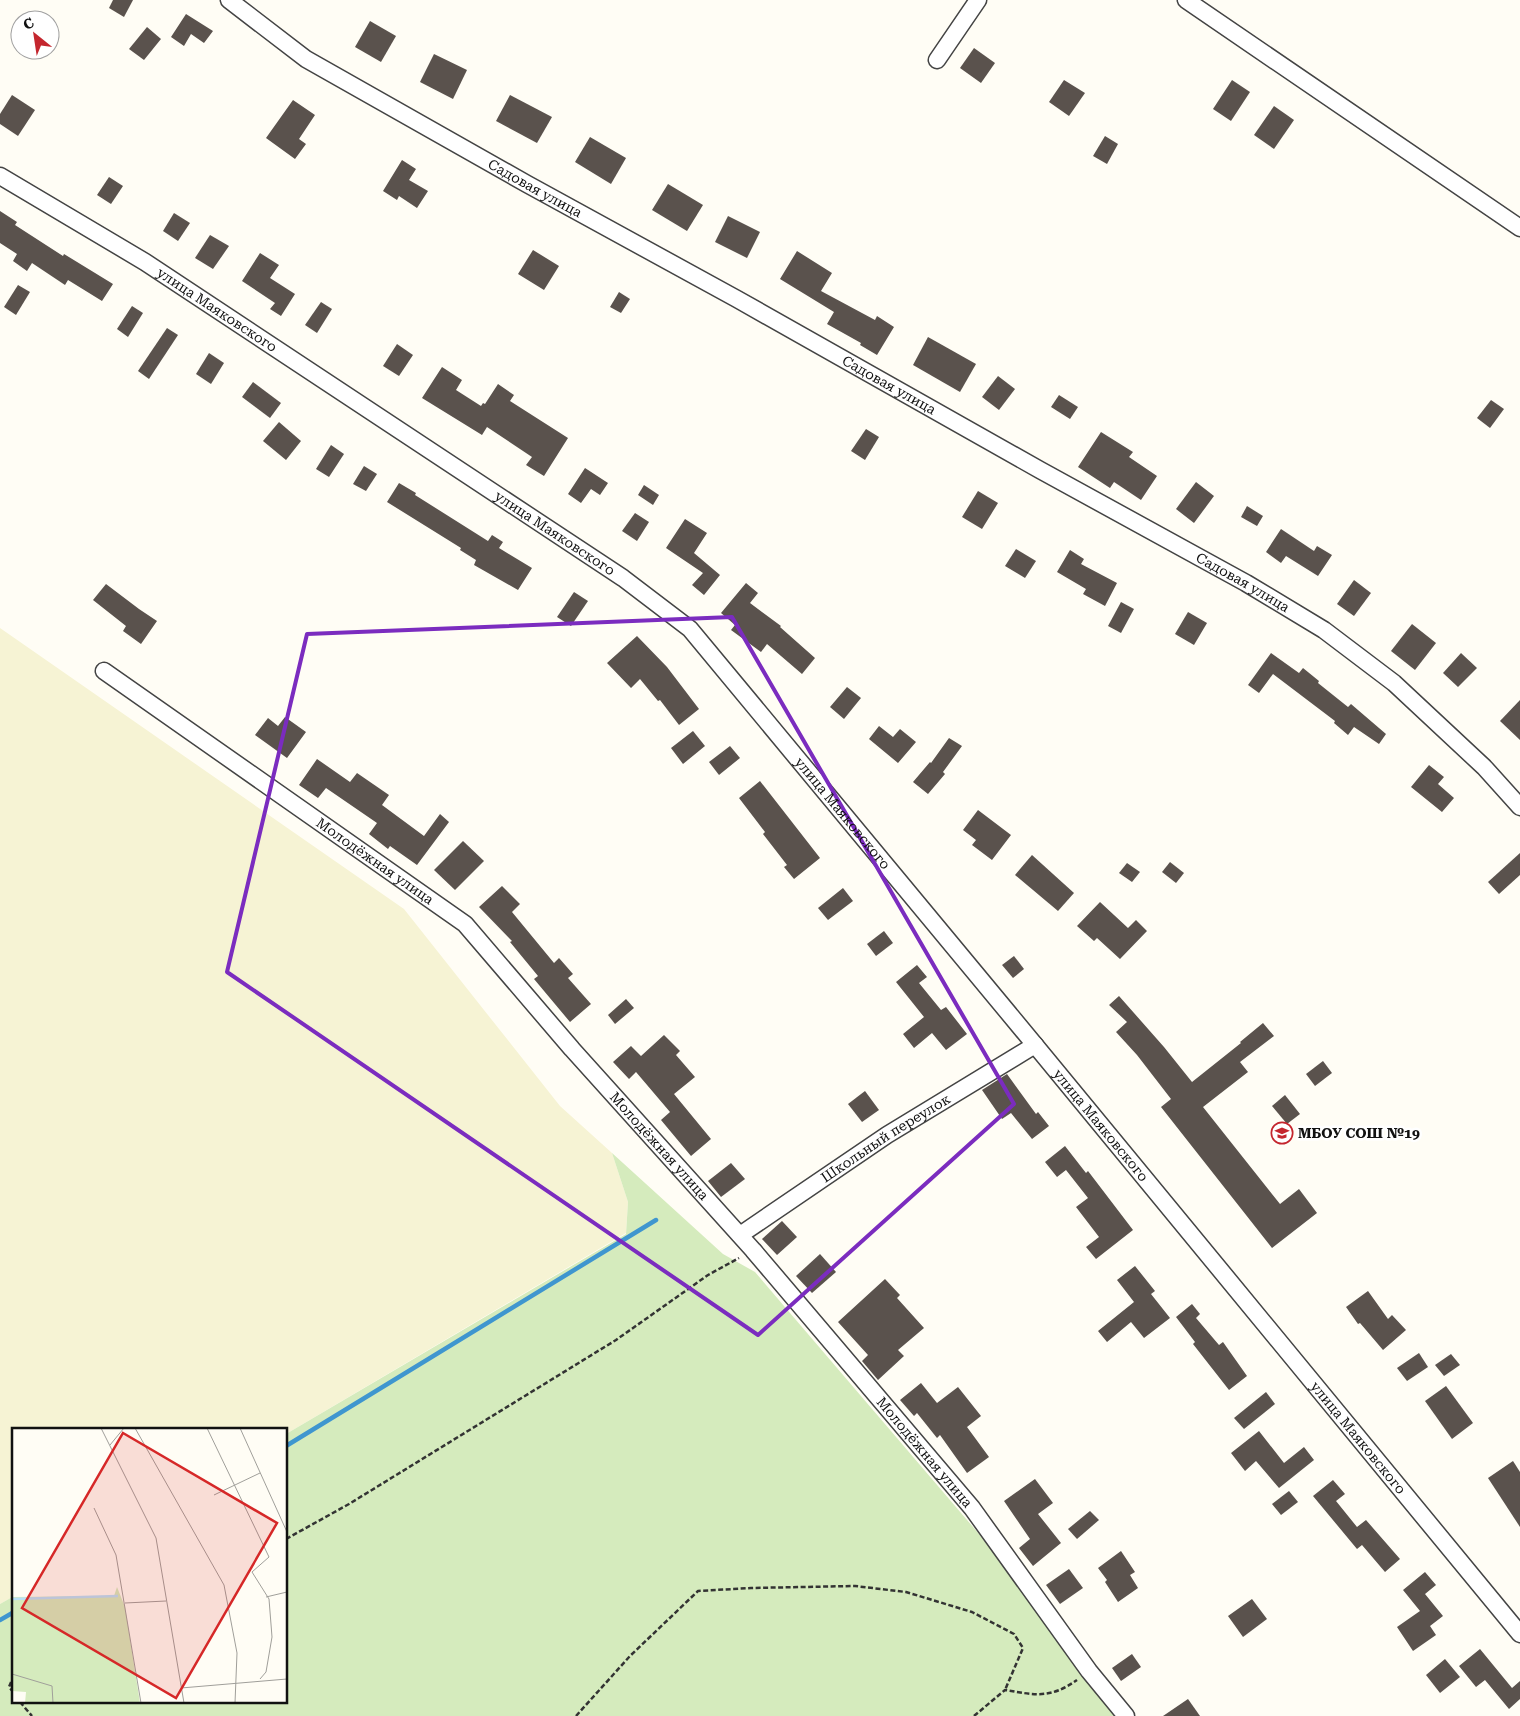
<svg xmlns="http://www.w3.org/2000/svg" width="1520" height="1716" font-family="'Roboto Serif',serif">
<rect width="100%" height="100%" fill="#fffdf5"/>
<!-- farmland -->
<polygon fill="#f6f3d4" points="0,628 404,909 560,1106 612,1153 628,1202 626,1233 286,1434 286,1430 14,1430 14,1596 0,1604"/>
<!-- green -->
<polygon fill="#d5ebbd" points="612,1153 723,1254 755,1272 979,1534 1116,1716 0,1716 0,1604 14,1596 14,1702 286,1702 286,1434 626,1234 628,1202"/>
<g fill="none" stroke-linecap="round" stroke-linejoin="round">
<!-- stream -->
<g stroke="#3f96cf" stroke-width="4.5">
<polyline points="286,1446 656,1220"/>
<polyline points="0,1620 14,1612"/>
</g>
</g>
<!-- building -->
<g fill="#5a524d">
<polygon points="113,0 133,0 124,17 109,8"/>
<polygon points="186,14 213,31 204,43 191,34 184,46 171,37"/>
<polygon points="370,21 396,36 381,62 355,47"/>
<polygon points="147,27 161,39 144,60 129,49"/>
<polygon points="974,48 995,63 981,83 960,68"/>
<polygon points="434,54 467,70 453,99 420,82"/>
<polygon points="1064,80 1085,93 1069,116 1049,102"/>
<polygon points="1232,80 1250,92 1231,121 1213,109"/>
<polygon points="12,95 35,110 18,136 0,124 0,114"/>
<polygon points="510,95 552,117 537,143 496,121"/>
<polygon points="293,100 315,115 299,139 306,144 295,159 266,138"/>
<polygon points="1274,106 1294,120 1274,149 1254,135"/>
<polygon points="1105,136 1118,144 1107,164 1093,156"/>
<polygon points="590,137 626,158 611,184 575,162"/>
<polygon points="402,160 416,169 409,180 428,191 417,208 399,196 397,200 383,191"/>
<polygon points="109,177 123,186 111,204 97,195"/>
<polygon points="668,184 703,205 687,231 652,210"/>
<polygon points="0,211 17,222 15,225 63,256 64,254 113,284 102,301 68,280 65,285 32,263 27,271 13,261 17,254 0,243"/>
<polygon points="174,213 190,223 178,241 163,231"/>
<polygon points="728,216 760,232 747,258 715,242"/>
<polygon points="210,235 229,246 213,269 195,258"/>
<polygon points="533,250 559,266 544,290 518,274"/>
<polygon points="797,251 832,273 821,291 875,320 877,316 894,327 877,355 860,345 861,343 827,324 834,312 780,279"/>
<polygon points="260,253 279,265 270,278 295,294 281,316 270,309 275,303 242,281"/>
<polygon points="18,285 30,292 16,315 4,307"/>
<polygon points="619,292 630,299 621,313 610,307"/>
<polygon points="321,302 332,309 317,333 305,325"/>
<polygon points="132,306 143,313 128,337 117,329"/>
<polygon points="167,328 178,335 149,379 138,371"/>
<polygon points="928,337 976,364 960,392 913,365"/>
<polygon points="397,344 413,355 399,376 383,366"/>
<polygon points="209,353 224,363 211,384 196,374"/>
<polygon points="442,367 462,380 456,390 481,406 483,403 485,404 498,384 514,395 510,401 568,438 544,476 526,465 532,457 487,427 482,435 422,398"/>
<polygon points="998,376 1015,389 999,410 982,397"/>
<polygon points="253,382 281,403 270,418 242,397"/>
<polygon points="1059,395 1078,407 1070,419 1051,407"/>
<polygon points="1491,400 1504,409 1490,428 1477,418"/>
<polygon points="279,422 301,441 286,460 263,441"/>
<polygon points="866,429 879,437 865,460 851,451"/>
<polygon points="1101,432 1133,452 1129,457 1157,476 1141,500 1114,482 1110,488 1078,467"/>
<polygon points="331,445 344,454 329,477 316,469"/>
<polygon points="364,466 377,474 366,491 353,484"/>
<polygon points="585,468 608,483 600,495 591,489 581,503 568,494"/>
<polygon points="1196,482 1214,496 1194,523 1176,509"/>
<polygon points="399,483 416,493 415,495 488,541 492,535 503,542 499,548 532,568 518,590 474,565 476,560 460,550 461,548 387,502"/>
<polygon points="644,485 659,495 653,505 638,495"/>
<polygon points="978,491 998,503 982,529 962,517"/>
<polygon points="1247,506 1263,516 1257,526 1241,517"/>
<polygon points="635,513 649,522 637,541 622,531"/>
<polygon points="685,519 707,533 694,553 720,575 704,595 692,585 703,573 666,548"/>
<polygon points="1281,529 1314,551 1317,546 1332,555 1318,576 1286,556 1281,563 1266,552"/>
<polygon points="1016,549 1036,561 1025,578 1005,566"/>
<polygon points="1070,550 1084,559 1081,564 1117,583 1105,606 1083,594 1086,589 1057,572"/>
<polygon points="1354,580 1371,593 1354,616 1337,604"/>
<polygon points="746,583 758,593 750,603 781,626 780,627 815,658 802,674 767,644 761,652 731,630 735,625 721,613"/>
<polygon points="106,584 139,609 157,621 141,644 123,631 126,626 93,600"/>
<polygon points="574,592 588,601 571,626 557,617"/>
<polygon points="1121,602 1134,609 1121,633 1108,626"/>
<polygon points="1188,612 1207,623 1194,645 1175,634"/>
<polygon points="1412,624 1436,643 1415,670 1391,651"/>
<polygon points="637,636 667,667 699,709 679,725 660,700 658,701 640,679 631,688 607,663"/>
<polygon points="1271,653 1299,673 1303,668 1319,681 1318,683 1348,707 1351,704 1386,734 1379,744 1354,727 1348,735 1334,723 1335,721 1273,674 1259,693 1248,685"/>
<polygon points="1461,653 1477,668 1458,687 1443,673"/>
<polygon points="847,687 861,698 844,719 830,707"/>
<polygon points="1520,700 1520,740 1500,721"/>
<polygon points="285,717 306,732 287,758 255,735 268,718 278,726"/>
<polygon points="879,726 893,737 900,729 916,742 898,763 869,739"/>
<polygon points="693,731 705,746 683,764 671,748"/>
<polygon points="949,738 962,746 943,772 945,774 928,794 913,782 930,762 931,763"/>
<polygon points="730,746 740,758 719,775 709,762"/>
<polygon points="317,759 350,782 357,773 389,795 382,805 424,836 440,814 449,822 417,865 390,846 388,849 369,834 377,823 326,788 318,798 299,785"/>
<polygon points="1429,765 1444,777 1438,784 1454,798 1442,812 1411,787"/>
<polygon points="760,781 820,858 794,879 784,867 787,865 763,834 765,832 739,798"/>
<polygon points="978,810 1011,835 992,860 972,845 976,840 963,830"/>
<polygon points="463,841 484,861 455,890 434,870"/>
<polygon points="1520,853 1520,875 1499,894 1488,882"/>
<polygon points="1032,855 1074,893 1058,911 1015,875"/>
<polygon points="1170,862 1184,873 1176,883 1162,872"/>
<polygon points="1127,863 1140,872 1132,882 1119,873"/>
<polygon points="502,886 520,904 512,912 554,963 559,958 573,974 568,978 591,1004 570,1022 534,979 538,976 510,942 512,941 479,907"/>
<polygon points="843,888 853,901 828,920 818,908"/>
<polygon points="1100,902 1128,928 1136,920 1147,931 1120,959 1097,938 1094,941 1077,926"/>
<polygon points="884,931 893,943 876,956 867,944"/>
<polygon points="1014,956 1024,969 1013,978 1002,965"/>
<polygon points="917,965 927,977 919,983 941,1010 946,1007 967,1034 946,1050 932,1033 914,1048 903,1034 924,1017 896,982"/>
<polygon points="1119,996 1164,1047 1192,1082 1241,1043 1240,1042 1263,1023 1274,1036 1240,1062 1248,1072 1203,1107 1280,1204 1299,1189 1317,1213 1272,1248 1161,1107 1171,1099 1137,1055 1116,1032 1127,1022 1109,1005"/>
<polygon points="626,999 634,1008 615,1024 608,1015"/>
<polygon points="664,1035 680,1051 676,1055 695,1077 674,1094 711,1139 691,1156 661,1120 670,1112 636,1072 629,1079 613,1062 631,1046 641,1056"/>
<polygon points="1323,1061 1332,1073 1315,1086 1306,1074"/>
<polygon points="1007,1074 1036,1114 1038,1112 1049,1126 1032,1139 1011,1113 1002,1119 982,1090"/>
<polygon points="865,1091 879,1110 862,1122 848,1104"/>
<polygon points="1285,1095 1300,1114 1287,1124 1272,1106"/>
<polygon points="1065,1146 1086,1173 1088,1171 1133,1230 1096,1259 1086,1247 1099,1237 1076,1207 1088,1198 1066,1170 1057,1177 1045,1162"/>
<polygon points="731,1163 745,1179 721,1197 708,1181"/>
<polygon points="782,1221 797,1237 777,1255 762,1239"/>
<polygon points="820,1254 836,1272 812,1293 796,1276"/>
<polygon points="1135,1266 1155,1291 1151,1294 1170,1318 1144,1338 1131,1322 1107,1342 1098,1331 1134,1302 1117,1280"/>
<polygon points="885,1279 900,1295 897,1298 924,1328 898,1350 904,1356 878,1380 862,1361 868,1355 838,1322"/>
<polygon points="1368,1291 1388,1319 1392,1315 1406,1330 1383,1350 1360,1323 1358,1324 1346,1307"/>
<polygon points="1192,1304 1200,1314 1196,1318 1219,1345 1223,1342 1247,1376 1229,1390 1193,1344 1195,1342 1176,1317"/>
<polygon points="1419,1353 1428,1367 1407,1381 1397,1368"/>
<polygon points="1451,1354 1460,1365 1444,1376 1435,1365"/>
<polygon points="921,1383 937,1403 958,1387 981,1416 967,1427 989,1457 967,1473 940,1435 937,1438 917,1413 914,1416 900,1400"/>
<polygon points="1446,1386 1473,1423 1452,1439 1425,1401"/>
<polygon points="1266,1392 1275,1404 1244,1429 1234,1418"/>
<polygon points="1259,1431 1284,1463 1304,1447 1314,1460 1279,1488 1256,1461 1245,1471 1231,1453"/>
<polygon points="1513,1461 1520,1472 1520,1527 1488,1478"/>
<polygon points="1035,1479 1053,1503 1038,1514 1061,1543 1033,1566 1019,1548 1030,1539 1004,1501"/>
<polygon points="1333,1480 1345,1494 1336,1501 1357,1527 1366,1520 1400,1559 1385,1572 1362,1545 1357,1549 1313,1496"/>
<polygon points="1289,1491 1298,1502 1281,1515 1272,1504"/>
<polygon points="1090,1511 1099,1520 1077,1539 1068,1529"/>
<polygon points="1121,1551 1135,1572 1130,1575 1138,1588 1118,1602 1105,1582 1107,1580 1098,1568"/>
<polygon points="1069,1569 1083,1588 1060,1604 1046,1585"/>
<polygon points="1425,1572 1436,1585 1425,1594 1443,1616 1430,1626 1436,1635 1413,1651 1397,1627 1420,1611 1403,1590"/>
<polygon points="1252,1599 1267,1619 1243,1637 1228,1616"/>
<polygon points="1480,1649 1512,1688 1520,1681 1520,1699 1509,1709 1485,1680 1476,1687 1459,1666"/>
<polygon points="1132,1654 1141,1667 1121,1681 1112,1668"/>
<polygon points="1445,1659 1460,1677 1440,1693 1426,1675"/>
<polygon points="1188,1699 1200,1716 1163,1716"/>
</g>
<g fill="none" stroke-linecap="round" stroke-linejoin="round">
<!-- minor casing -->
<g stroke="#444" stroke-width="19">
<g id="minor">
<path id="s1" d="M229 0 306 59 527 184 737 299 1040 470 1246 583 1324 630 1394 683 1484 767 1520 807"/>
<polyline points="1186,0 1520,228"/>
<polyline points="937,60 978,0"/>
<path id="s2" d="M0 176 145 262 623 578 690 629 1035 1045 1520 1634"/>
<path id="s3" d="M104 671 465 924 572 1049 753 1250 972 1508 1089 1671 1126 1716"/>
<path id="s4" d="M740 1235 887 1135 1035 1045"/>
</g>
</g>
<!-- path -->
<g stroke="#333" stroke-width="2.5" stroke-dasharray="5 2.5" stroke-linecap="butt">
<polyline points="286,1539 349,1504 616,1340 708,1275 739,1258"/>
<polyline points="14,1675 9,1687 14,1693"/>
<polyline points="20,1702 32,1716"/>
<polyline points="576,1716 630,1656 698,1591 751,1588 855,1586 906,1592 972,1612 1014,1634 1023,1648 1005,1690"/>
<path d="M974 1716 1005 1690C1035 1695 1050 1699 1077 1680"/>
</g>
<!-- minor -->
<use href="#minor" stroke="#fff" stroke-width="16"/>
</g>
<!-- marked area -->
<path fill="none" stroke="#7b2cbf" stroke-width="4" stroke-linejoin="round" d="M732 617 1014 1104 758 1335 227 972 307 634Z"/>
<!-- icons -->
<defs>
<g id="school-ring" transform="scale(1.125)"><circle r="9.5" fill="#fff" stroke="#c4262e" stroke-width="1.5"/><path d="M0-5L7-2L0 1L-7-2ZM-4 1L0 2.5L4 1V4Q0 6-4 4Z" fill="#c4262e"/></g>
</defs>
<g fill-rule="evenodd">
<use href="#school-ring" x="1282" y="1133"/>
</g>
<g text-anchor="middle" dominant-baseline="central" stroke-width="5" stroke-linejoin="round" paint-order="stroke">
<!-- street labels -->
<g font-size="14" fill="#111" stroke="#fff">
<text stroke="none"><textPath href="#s1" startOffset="360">Садовая улица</textPath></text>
<text stroke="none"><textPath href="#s2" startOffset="255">улица Маяковского</textPath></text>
<text stroke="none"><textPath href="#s1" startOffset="765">Садовая улица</textPath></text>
<text stroke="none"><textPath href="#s2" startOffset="660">улица Маяковского</textPath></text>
<text stroke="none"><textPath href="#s1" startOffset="1170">Садовая улица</textPath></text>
<text stroke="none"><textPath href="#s2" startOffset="1065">улица Маяковского</textPath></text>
<text stroke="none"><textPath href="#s3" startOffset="331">Молодёжная улица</textPath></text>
<text stroke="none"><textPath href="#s2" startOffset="1470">улица Маяковского</textPath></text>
<text stroke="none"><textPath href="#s4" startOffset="175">Школьный переулок</textPath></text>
<text stroke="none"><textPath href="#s3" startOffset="736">Молодёжная улица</textPath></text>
<text stroke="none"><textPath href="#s2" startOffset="1875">улица Маяковского</textPath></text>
<text stroke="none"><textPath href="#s3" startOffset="1141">Молодёжная улица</textPath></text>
</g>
<!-- poi labels -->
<g font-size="14" font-weight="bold" fill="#111" stroke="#fff" text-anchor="start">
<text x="1298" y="1133">МБОУ СОШ №19</text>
</g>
</g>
<!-- overview -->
<g transform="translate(12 1428)">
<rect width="275" height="275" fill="#fffdf5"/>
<path d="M105 159 113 179 128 275H13L14 264 0 263V169L102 168Z" fill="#d5ebbd"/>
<path fill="none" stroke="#b9e0f7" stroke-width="2.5" d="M0 171 106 168"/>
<path fill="none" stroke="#a09f9a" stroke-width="1" d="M89 0 144 110 172 275M123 0 212 157 225 225 223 275M195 0 257 129 240 144 257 171 260 209 254 244 248 251M228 0 275 104M98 17 112 0M202 67 248 45M82 80 104 127 129 275M254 169 275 164M113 175 154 173M0 246 40 258 41 275M169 260 275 251"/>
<path fill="#d62828" fill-opacity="0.15" stroke="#d62828" stroke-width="2.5" d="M111 5 265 95 164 270 10 180Z"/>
<rect width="275" height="275" fill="none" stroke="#111" stroke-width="2.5"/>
</g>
<!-- north arrow -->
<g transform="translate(35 35) rotate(330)"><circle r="24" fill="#ffffff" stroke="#a0a0a0"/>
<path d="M0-4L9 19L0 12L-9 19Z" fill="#c4262e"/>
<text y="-8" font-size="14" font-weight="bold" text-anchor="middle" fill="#111111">С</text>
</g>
</svg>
